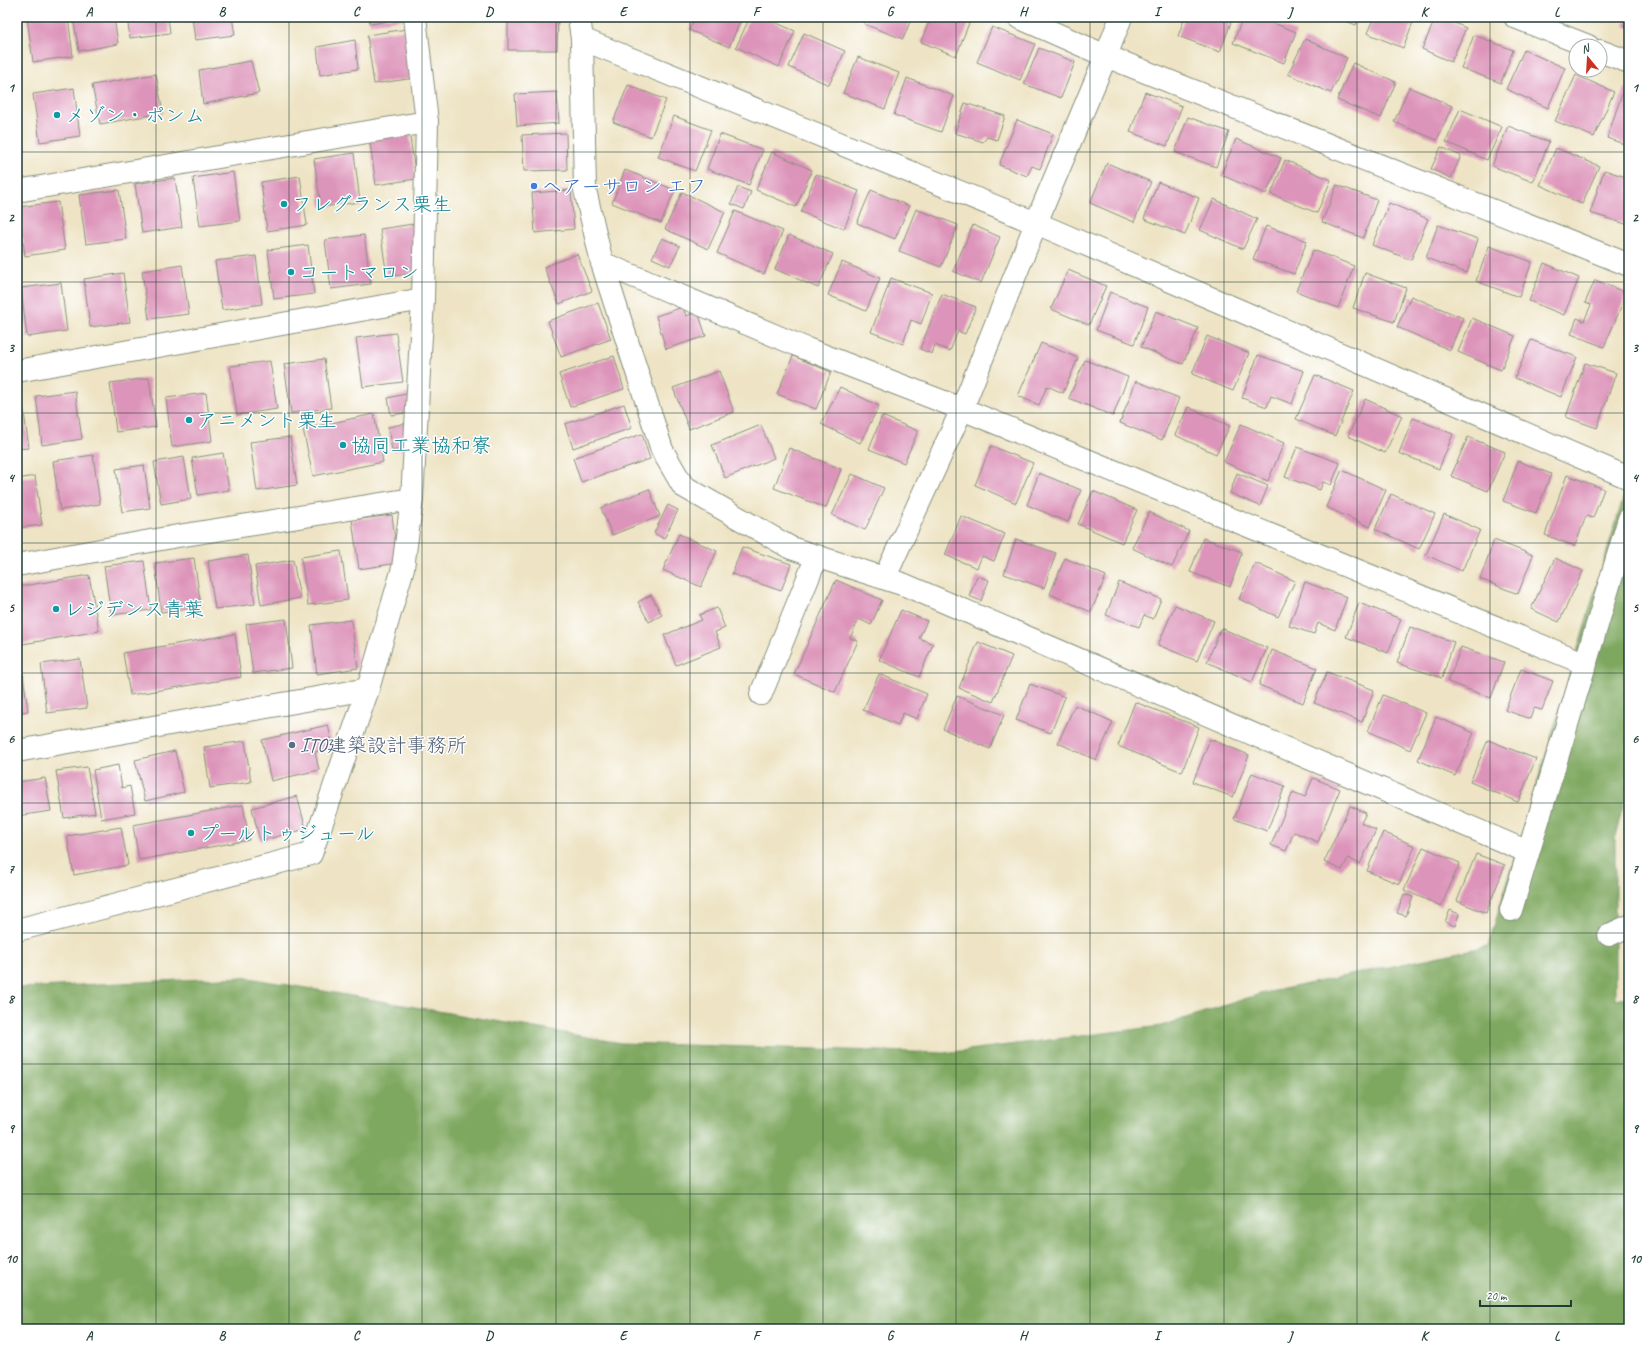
<svg xmlns="http://www.w3.org/2000/svg" width="1646" height="1346" font-family="Caveat,'Klee One',sans-serif">
<rect width="100%" height="100%" fill="#fff"/>
<filter id="ink" filterUnits="userSpaceOnUse"><feTurbulence type="fractalNoise" baseFrequency=".025" numOctaves="2"/><feDisplacementMap in="SourceGraphic" scale="8" xChannelSelector="R" yChannelSelector="G"/><feConvolveMatrix kernelMatrix="1 2 1 2 8 2 1 2 1" color-interpolation-filters="sRGB"/></filter>
<filter id="wash" filterUnits="userSpaceOnUse"><feTurbulence type="fractalNoise" baseFrequency=".012" numOctaves="4" result="noise"/><feDisplacementMap in="SourceGraphic" scale="16" xChannelSelector="R" yChannelSelector="G"/><feGaussianBlur stdDeviation="0.9" result="paint"/><feColorMatrix in="noise" values="0 0 0 0 0 0 0 0 0 0 0 0 0 0 0 0 0 1.4 0 .05"/><feComposite in="paint" operator="in"/></filter>
<g filter="url(#wash)">
<rect width="100%" height="100%" fill="#eee4c5"/>
<!-- forest -->
<polygon fill="#7ea75f" stroke="#4e724a" points="1629,479 1629,784 1615,836 1615,1000 1629,997 1629,1329 17,1329 17,988 243,977 621,1043 944,1053 1161,1026 1260,994 1488,946"/>
<g id="blocks">
<!-- building -->
<g fill="#dd94ba">
<polygon points="27,17 68,17 73,56 33,62"/>
<polygon points="73,17 114,17 118,44 79,51"/>
<polygon points="127,17 168,17 170,33 130,38"/>
<polygon points="192,17 232,17 235,35 195,40"/>
<polygon points="369,17 409,17 409,18 370,24"/>
<polygon points="508,17 558,17 557,50 508,50"/>
<polygon points="651,17 665,17 663,22"/>
<polygon points="695,17 742,17 729,47 689,30"/>
<polygon points="750,17 763,17 795,31 779,67 736,47"/>
<polygon points="867,17 912,17 903,39 864,24"/>
<polygon points="931,17 971,18 956,56 921,42"/>
<polygon points="1185,17 1233,17 1220,52 1178,36"/>
<polygon points="1243,17 1258,17 1296,32 1284,63 1233,43"/>
<polygon points="1336,17 1359,17 1356,25"/>
<polygon points="1374,17 1415,17 1403,48 1367,33"/>
<polygon points="1436,17 1441,17 1466,28 1451,62 1422,49"/>
<polygon points="1628,17 1629,17 1629,28 1624,26"/>
<polygon points="992,27 1035,44 1020,80 977,62"/>
<polygon points="407,29 414,78 374,84 367,35"/>
<polygon points="804,33 845,51 829,85 789,67"/>
<polygon points="1474,35 1513,50 1501,83 1461,68"/>
<polygon points="1305,39 1347,58 1331,93 1288,74"/>
<polygon points="355,40 358,69 320,75 317,47"/>
<polygon points="1039,48 1075,62 1061,98 1024,84"/>
<polygon points="1524,50 1565,68 1548,108 1506,89"/>
<polygon points="858,57 899,73 885,109 843,93"/>
<polygon points="251,61 259,93 203,104 199,70"/>
<polygon points="1353,63 1396,82 1381,118 1337,100"/>
<polygon points="156,74 163,113 100,124 92,85"/>
<polygon points="1576,75 1614,92 1594,137 1555,121"/>
<polygon points="907,78 954,96 941,132 894,115"/>
<polygon points="628,85 666,100 651,137 613,122"/>
<polygon points="1409,87 1452,106 1437,140 1394,122"/>
<polygon points="74,88 80,136 40,142 33,94"/>
<polygon points="1624,88 1629,90 1629,146 1607,138"/>
<polygon points="557,92 559,123 517,126 515,94"/>
<polygon points="1145,92 1182,106 1167,146 1130,132"/>
<polygon points="965,103 1005,116 997,140 987,137 983,142 955,133"/>
<polygon points="17,107 24,153 17,154"/>
<polygon points="1460,109 1502,127 1487,160 1446,142"/>
<polygon points="674,116 711,130 695,171 658,157"/>
<polygon points="1188,117 1229,132 1216,167 1175,152"/>
<polygon points="1017,120 1053,134 1040,169 1032,166 1027,176 999,165"/>
<polygon points="1508,126 1549,142 1533,182 1492,166"/>
<polygon points="409,130 416,179 376,185 369,136"/>
<polygon points="566,133 567,170 524,171 522,135"/>
<polygon points="720,134 763,150 749,185 707,169"/>
<polygon points="1236,139 1281,158 1266,194 1221,175"/>
<polygon points="1441,147 1461,156 1451,178 1431,169"/>
<polygon points="1556,148 1599,166 1582,204 1540,185"/>
<polygon points="772,152 812,170 796,207 756,190"/>
<polygon points="354,153 360,202 321,207 314,159"/>
<polygon points="1285,160 1331,180 1317,213 1271,194"/>
<polygon points="1107,163 1151,182 1134,222 1090,203"/>
<polygon points="625,170 675,190 661,223 612,203"/>
<polygon points="1604,170 1629,178 1629,225 1590,213"/>
<polygon points="233,172 240,221 200,226 193,178"/>
<polygon points="816,174 859,191 844,229 801,212"/>
<polygon points="300,176 307,225 267,231 261,182"/>
<polygon points="175,178 182,227 142,233 135,184"/>
<polygon points="1158,182 1199,198 1185,235 1144,219"/>
<polygon points="1337,185 1377,200 1363,238 1322,222"/>
<polygon points="738,187 751,192 744,209 731,204"/>
<polygon points="119,190 126,239 86,244 79,195"/>
<polygon points="571,190 574,229 535,233 532,193"/>
<polygon points="871,190 909,206 895,239 857,223"/>
<polygon points="682,192 725,212 708,249 665,229"/>
<polygon points="1214,199 1257,219 1243,249 1200,230"/>
<polygon points="58,202 65,250 25,256 18,207"/>
<polygon points="1389,203 1428,219 1411,260 1372,245"/>
<polygon points="916,209 958,225 941,267 899,251"/>
<polygon points="735,211 783,231 764,274 717,253"/>
<polygon points="420,223 421,272 387,277 380,229"/>
<polygon points="973,225 1000,237 981,283 953,271"/>
<polygon points="1438,225 1478,239 1467,273 1426,258"/>
<polygon points="1266,226 1307,241 1294,274 1253,259"/>
<polygon points="364,235 371,284 331,289 325,240"/>
<polygon points="789,235 833,254 818,288 775,269"/>
<polygon points="662,238 680,246 670,266 652,258"/>
<polygon points="308,245 314,294 274,299 268,250"/>
<polygon points="1489,246 1532,262 1519,297 1476,281"/>
<polygon points="1313,250 1354,266 1338,308 1296,291"/>
<polygon points="577,254 592,291 559,304 544,267"/>
<polygon points="256,256 262,304 222,310 215,261"/>
<polygon points="842,262 880,278 866,311 828,295"/>
<polygon points="1544,263 1579,278 1564,315 1529,301"/>
<polygon points="182,265 189,314 149,319 142,271"/>
<polygon points="1068,270 1106,286 1089,325 1051,309"/>
<polygon points="123,273 130,322 90,327 84,279"/>
<polygon points="1365,273 1406,288 1394,322 1353,308"/>
<polygon points="891,278 932,293 921,324 911,320 903,344 871,332"/>
<polygon points="1595,280 1627,293 1604,347 1571,334 1577,318 1584,321 1591,305 1585,303"/>
<polygon points="61,283 67,331 27,337 21,288"/>
<polygon points="1110,292 1148,307 1134,344 1096,330"/>
<polygon points="942,294 976,307 965,334 958,331 950,351 935,345 932,354 920,349"/>
<polygon points="1411,296 1463,318 1450,350 1397,327"/>
<polygon points="598,303 611,339 561,357 548,321"/>
<polygon points="683,307 686,316 698,312 706,336 666,349 656,316"/>
<polygon points="1156,311 1198,328 1183,364 1141,347"/>
<polygon points="1472,318 1515,336 1501,370 1458,352"/>
<polygon points="396,333 403,382 363,387 356,338"/>
<polygon points="1207,336 1249,353 1233,391 1192,374"/>
<polygon points="1531,340 1577,357 1561,397 1515,378"/>
<polygon points="1041,343 1078,358 1063,393 1047,386 1039,405 1018,396"/>
<polygon points="1258,355 1304,371 1292,404 1271,396 1267,407 1242,398"/>
<polygon points="614,356 624,389 570,407 559,374"/>
<polygon points="793,356 831,372 816,409 777,394"/>
<polygon points="324,359 331,408 291,413 284,364"/>
<polygon points="1085,360 1128,377 1113,416 1069,398"/>
<polygon points="270,361 277,409 237,415 230,366"/>
<polygon points="1585,363 1616,373 1597,428 1566,417"/>
<polygon points="719,371 734,412 689,429 673,388"/>
<polygon points="1315,375 1354,391 1335,436 1296,419"/>
<polygon points="149,378 156,427 116,432 110,383"/>
<polygon points="1136,381 1179,398 1162,440 1120,423"/>
<polygon points="840,387 879,406 860,443 821,424"/>
<polygon points="75,391 82,439 42,445 36,396"/>
<polygon points="206,393 212,441 172,447 166,398"/>
<polygon points="410,393 413,412 391,415 388,398"/>
<polygon points="22,399 29,448 17,449 17,400"/>
<polygon points="1365,399 1402,416 1385,453 1348,436"/>
<polygon points="624,404 632,428 573,448 565,424"/>
<polygon points="1188,407 1230,426 1216,454 1175,435"/>
<polygon points="374,414 383,462 313,476 303,429"/>
<polygon points="882,416 918,431 904,463 869,449"/>
<polygon points="1413,418 1453,434 1439,469 1399,453"/>
<polygon points="407,423 411,448 392,451 388,427"/>
<polygon points="1241,424 1284,443 1268,481 1224,462"/>
<polygon points="761,425 774,458 725,478 712,445"/>
<polygon points="642,434 650,459 581,482 573,458"/>
<polygon points="290,437 297,485 257,491 250,442"/>
<polygon points="1468,437 1505,452 1488,491 1451,476"/>
<polygon points="991,446 1033,463 1016,503 975,485"/>
<polygon points="1297,447 1340,463 1331,485 1323,482 1320,490 1285,477"/>
<polygon points="789,448 841,469 826,508 774,488"/>
<polygon points="223,453 229,490 198,495 192,458"/>
<polygon points="93,455 100,504 60,510 53,461"/>
<polygon points="184,457 191,499 161,504 154,462"/>
<polygon points="1518,461 1551,474 1536,513 1503,501"/>
<polygon points="144,465 150,508 122,512 116,469"/>
<polygon points="1342,470 1386,490 1370,527 1326,507"/>
<polygon points="1039,473 1081,490 1068,522 1027,505"/>
<polygon points="1237,473 1268,486 1260,506 1230,493"/>
<polygon points="852,474 884,488 865,530 832,515"/>
<polygon points="1567,475 1604,489 1593,518 1586,516 1575,546 1545,535"/>
<polygon points="35,476 42,525 17,528 17,479"/>
<polygon points="649,489 660,516 612,535 601,508"/>
<polygon points="1093,491 1137,510 1122,543 1078,524"/>
<polygon points="1391,494 1435,514 1419,549 1375,529"/>
<polygon points="668,505 678,510 664,539 654,533"/>
<polygon points="1149,512 1189,531 1172,567 1132,548"/>
<polygon points="1444,514 1480,530 1462,571 1426,555"/>
<polygon points="392,515 398,563 359,569 352,520"/>
<polygon points="961,516 1005,534 994,561 982,556 977,568 945,555"/>
<polygon points="679,534 717,551 701,587 663,570"/>
<polygon points="1203,538 1242,552 1230,587 1190,572"/>
<polygon points="1016,539 1056,553 1044,588 1004,574"/>
<polygon points="1494,540 1533,555 1518,594 1480,579"/>
<polygon points="742,547 791,564 781,591 732,574"/>
<polygon points="341,551 348,600 308,605 301,557"/>
<polygon points="248,555 255,604 215,609 208,561"/>
<polygon points="194,558 201,607 161,612 155,563"/>
<polygon points="1065,558 1106,576 1091,612 1050,594"/>
<polygon points="1555,558 1583,571 1559,622 1531,609"/>
<polygon points="293,560 300,598 261,605 255,566"/>
<polygon points="144,561 151,610 111,615 104,566"/>
<polygon points="1255,563 1295,581 1278,617 1239,599"/>
<polygon points="89,575 99,631 17,645 17,587"/>
<polygon points="977,576 989,580 981,601 969,596"/>
<polygon points="836,580 882,600 871,625 859,619 850,638 858,641 835,692 794,674"/>
<polygon points="1119,582 1161,599 1153,619 1144,615 1139,627 1106,615"/>
<polygon points="1305,582 1347,597 1335,630 1318,623 1314,634 1289,626"/>
<polygon points="651,595 662,615 649,622 638,602"/>
<polygon points="1359,603 1401,619 1388,653 1346,637"/>
<polygon points="1175,605 1214,621 1197,661 1158,645"/>
<polygon points="717,608 725,628 715,632 721,647 676,665 664,635 702,620 699,615"/>
<polygon points="901,610 927,621 919,638 933,644 919,677 879,660"/>
<polygon points="286,619 292,668 253,673 246,624"/>
<polygon points="351,620 358,668 317,674 311,625"/>
<polygon points="1410,627 1454,642 1442,678 1397,663"/>
<polygon points="1221,628 1267,648 1252,682 1207,662"/>
<polygon points="235,634 241,677 130,695 123,653"/>
<polygon points="978,642 1012,656 993,702 959,688"/>
<polygon points="1461,647 1504,662 1491,698 1448,682"/>
<polygon points="1272,650 1317,668 1303,703 1259,685"/>
<polygon points="80,659 87,708 47,713 41,664"/>
<polygon points="1521,669 1553,681 1542,710 1534,708 1530,719 1505,710"/>
<polygon points="1327,672 1374,690 1362,722 1314,703"/>
<polygon points="879,674 927,694 917,719 903,713 898,725 863,710"/>
<polygon points="17,675 23,675 28,711 17,713"/>
<polygon points="1030,684 1065,697 1051,733 1016,720"/>
<polygon points="1383,695 1426,713 1410,750 1368,731"/>
<polygon points="957,696 1004,715 990,749 943,729"/>
<polygon points="1135,702 1199,727 1182,772 1118,746"/>
<polygon points="1075,705 1113,722 1096,760 1058,743"/>
<polygon points="1436,717 1474,733 1455,776 1418,760"/>
<polygon points="328,725 333,747 315,752 319,770 271,781 262,740"/>
<polygon points="1210,739 1249,755 1233,797 1193,782"/>
<polygon points="1488,740 1536,759 1518,802 1470,782"/>
<polygon points="245,741 251,782 210,788 204,747"/>
<polygon points="175,751 184,792 145,801 135,760"/>
<polygon points="118,765 122,788 130,786 135,813 101,819 93,770"/>
<polygon points="87,767 95,813 64,818 56,771"/>
<polygon points="1252,773 1285,786 1267,831 1234,819"/>
<polygon points="45,778 51,811 17,816 17,782"/>
<polygon points="1313,778 1340,789 1318,842 1294,832 1286,851 1271,845 1293,792 1305,797"/>
<polygon points="297,796 306,829 260,841 252,808"/>
<polygon points="243,805 249,840 139,860 133,825"/>
<polygon points="1350,806 1366,813 1361,823 1376,830 1360,864 1348,858 1342,870 1324,862"/>
<polygon points="121,827 128,865 74,875 67,836"/>
<polygon points="1383,832 1415,846 1399,884 1367,871"/>
<polygon points="1423,847 1460,863 1441,906 1404,890"/>
<polygon points="1476,854 1505,865 1486,913 1457,901"/>
<polygon points="1404,894 1413,897 1406,916 1397,913"/>
<polygon points="1450,910 1459,914 1455,926 1445,922"/>
</g>
</g>
</g>
<g filter="url(#ink)">
<use href="#blocks" fill-opacity="0" stroke="#86907c" stroke-width="1"/>
<g fill="none" stroke-linecap="round" stroke-linejoin="round">
<!-- minor casing -->
<g stroke="#86907c" stroke-width="24">
<g id="minor">
<polyline points="579,17 582,39 1036,223 1629,478"/>
<polyline points="1018,17 1106,56 1629,265"/>
<polyline points="1515,17 1588,46"/>
<polyline points="582,39 585,190 602,263 662,450 683,486 791,548 905,585 1528,852"/>
<polyline points="1600,51 1629,62"/>
<polyline points="17,191 427,122"/>
<polyline points="602,263 807,349 962,409 1586,664"/>
<polyline points="17,371 423,299"/>
<polyline points="17,565 178,536 412,499"/>
<polyline points="885,577 962,409 1036,223 1106,56 1121,17"/>
<polyline points="761,694 817,556"/>
<polyline points="17,751 368,689"/>
<polyline points="1511,910 1629,519"/>
<polyline points="17,930 311,854 368,689 403,568 412,499 423,299 427,122 415,17"/>
<polyline points="1609,935 1629,926"/>
</g>
</g>
<!-- minor -->
<use href="#minor" stroke="#fff" stroke-width="22"/>
</g>
</g>
<!-- grid -->
<path fill="none" stroke="#1f3d34" stroke-width="1" stroke-opacity="0.55" d="M156 17V1329M289 17V1329M422 17V1329M556 17V1329M690 17V1329M823 17V1329M956 17V1329M1090 17V1329M1224 17V1329M1357 17V1329M1490 17V1329M17 152H1629M17 282H1629M17 413H1629M17 543H1629M17 673H1629M17 803H1629M17 933H1629M17 1064H1629M17 1194H1629"/>
<!-- markers -->
<g fill="#0f9aa8" stroke="#fff" stroke-width="1.5">
<circle cx="57" cy="115" r="4"/>
<circle cx="284" cy="204" r="4"/>
<circle cx="291" cy="272" r="4"/>
<circle cx="189" cy="420" r="4"/>
<circle cx="343" cy="445" r="4"/>
<circle cx="56" cy="609" r="4"/>
<circle cx="191" cy="833" r="4"/>
</g>
<circle fill="#3f7fe0" stroke="#fff" stroke-width="1.5" cx="534" cy="186" r="4"/>
<circle fill="#5c6f8a" stroke="#fff" stroke-width="1.5" cx="292" cy="745" r="4"/>
<g text-anchor="middle" dominant-baseline="central" stroke-width="3" stroke-linejoin="round" paint-order="stroke">
<!-- culture labels -->
<g font-size="20" fill="#0d838f" stroke="#fff" text-anchor="start">
<text x="65" y="115">メゾン・ポンム</text>
<text x="292" y="204">フレグランス栗生</text>
<text x="299" y="272">コートマロン</text>
<text x="197" y="420">アニメント栗生</text>
<text x="351" y="445">協同工業協和寮</text>
<text x="64" y="609">レジデンス青葉</text>
<text x="199" y="833">プールトゥジュール</text>
</g>
<!-- shop labels -->
<g font-size="20" fill="#366cbe" stroke="#fff" text-anchor="start">
<text x="542" y="186">ヘアーサロン エフ</text>
</g>
<!-- service labels -->
<g font-size="20" fill="#4e5e75" stroke="#fff" text-anchor="start">
<text x="300" y="745">ITO建築設計事務所</text>
</g>
</g>
<!-- margin -->
<rect width="1646" height="1346" fill="none" stroke="#fff" stroke-width="44"/>
<!-- north arrow -->
<g transform="translate(1588 58) rotate(342)"><circle r="19" fill="#ffffff" stroke="#a5b1ae"/>
<path d="M0-3L7 15L0 10L-7 15Z" fill="#c8321e"/>
<text y="-6" font-size="11" font-weight="bold" text-anchor="middle" fill="#1f3d34">N</text>
</g>
<!-- scale -->
<path d="M1480 1300v6h91v-6" fill="none" stroke="#1f3d34" stroke-width="2"/>
<text x="1486" y="1300" font-size="12" fill="#1f3d34" stroke="#ffffff" stroke-width="3" paint-order="stroke">20 m</text>
<rect x="22" y="22" width="1602" height="1302" fill="none" stroke="#1f3d34" stroke-width="1.5"/>
<g font-size="13" text-anchor="middle" font-weight="bold" fill="#1f3d34">
<text x="89" y="16">A</text>
<text x="222" y="16">B</text>
<text x="356" y="16">C</text>
<text x="489" y="16">D</text>
<text x="623" y="16">E</text>
<text x="756" y="16">F</text>
<text x="890" y="16">G</text>
<text x="1023" y="16">H</text>
<text x="1157" y="16">I</text>
<text x="1290" y="16">J</text>
<text x="1424" y="16">K</text>
<text x="1557" y="16">L</text>
<text x="11" y="92">1</text>
<text x="1635" y="92">1</text>
<text x="11" y="222">2</text>
<text x="1635" y="222">2</text>
<text x="11" y="352">3</text>
<text x="1635" y="352">3</text>
<text x="11" y="482">4</text>
<text x="1635" y="482">4</text>
<text x="11" y="612">5</text>
<text x="1635" y="612">5</text>
<text x="11" y="743">6</text>
<text x="1635" y="743">6</text>
<text x="11" y="873">7</text>
<text x="1635" y="873">7</text>
<text x="11" y="1003">8</text>
<text x="1635" y="1003">8</text>
<text x="11" y="1133">9</text>
<text x="1635" y="1133">9</text>
<text x="11" y="1263">10</text>
<text x="1635" y="1263">10</text>
<text x="89" y="1340">A</text>
<text x="222" y="1340">B</text>
<text x="356" y="1340">C</text>
<text x="489" y="1340">D</text>
<text x="623" y="1340">E</text>
<text x="756" y="1340">F</text>
<text x="890" y="1340">G</text>
<text x="1023" y="1340">H</text>
<text x="1157" y="1340">I</text>
<text x="1290" y="1340">J</text>
<text x="1424" y="1340">K</text>
<text x="1557" y="1340">L</text>
</g>
</svg>
